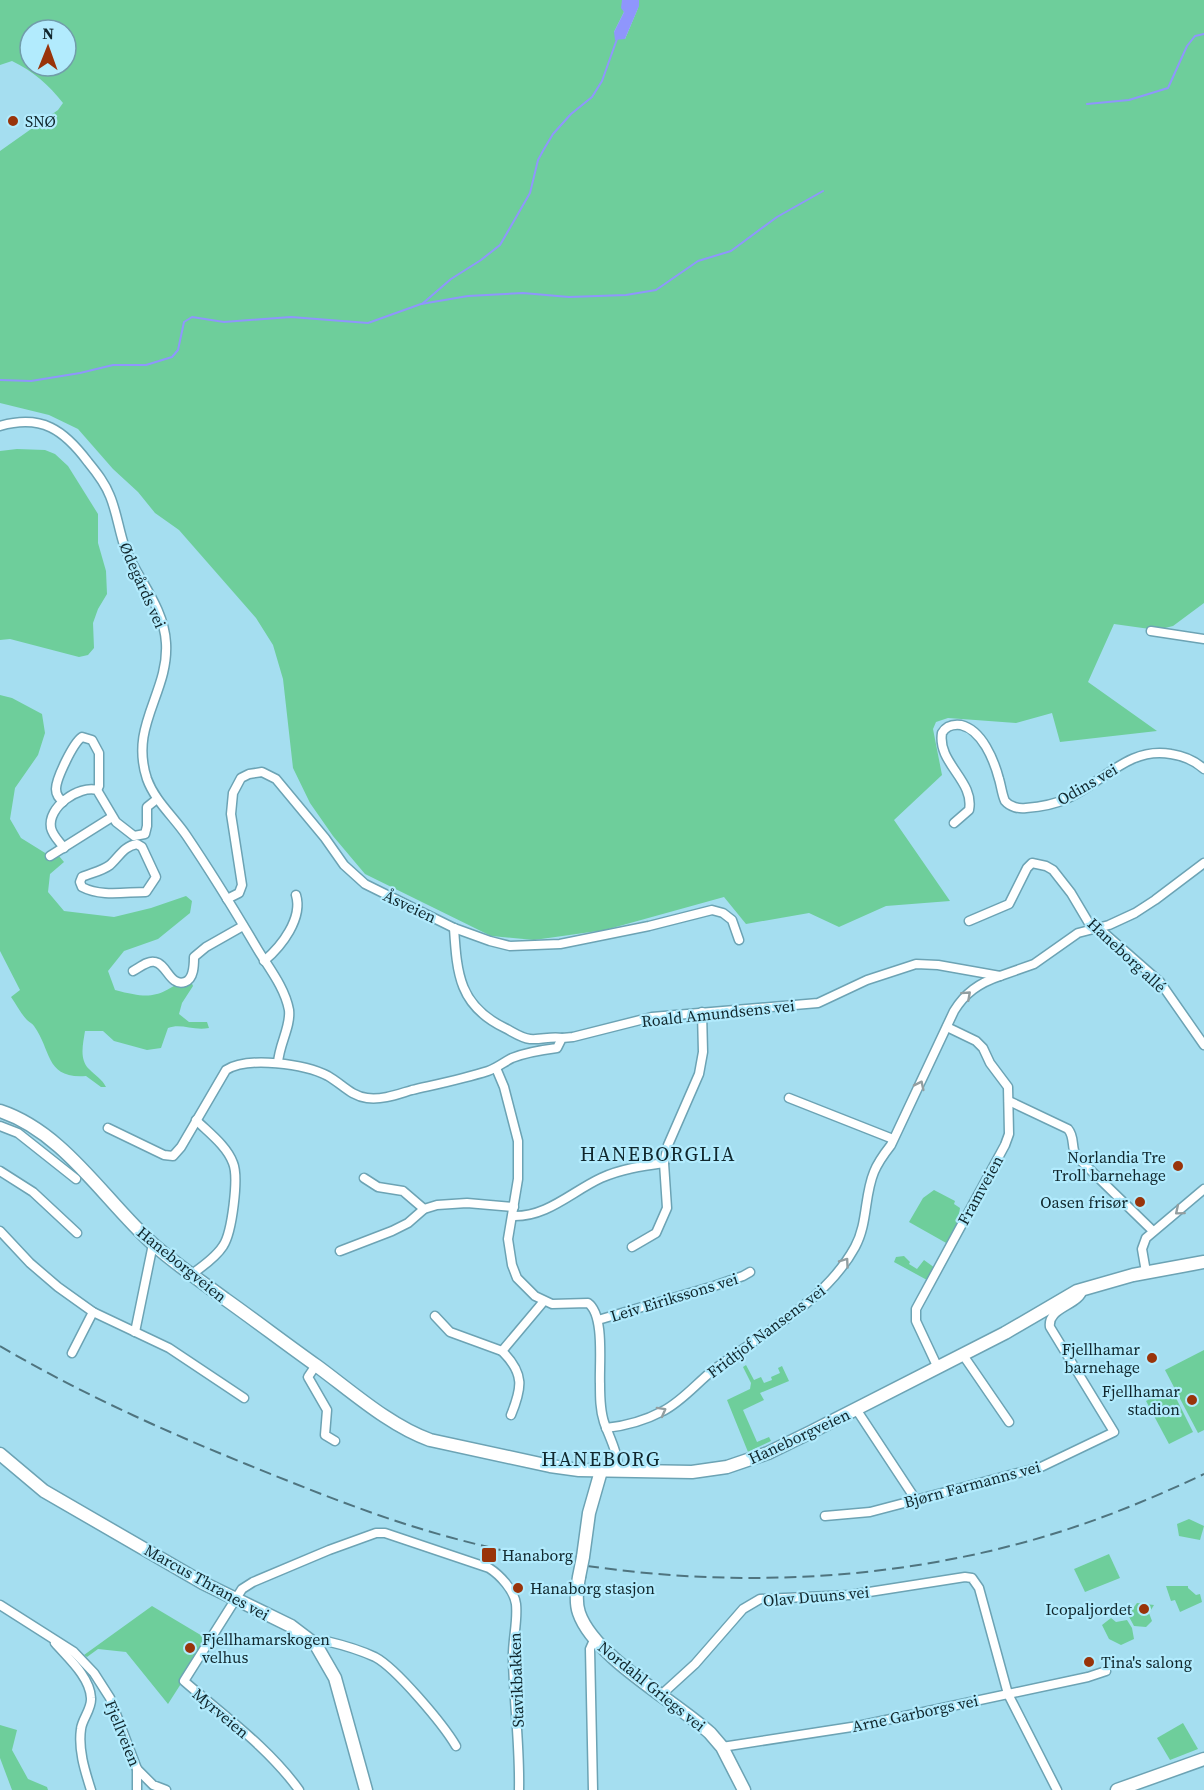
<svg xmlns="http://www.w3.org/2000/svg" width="1204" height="1790" font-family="'Source Serif 4',serif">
<rect width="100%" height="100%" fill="#a5def0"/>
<!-- green -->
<g fill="#6ece9b" fill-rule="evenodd">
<path d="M0 0H622L624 12 614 32 625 39 638 8 639 0H1204V603L1173 626 1157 630 1114 624 1088 682 1157 731 1060 742 1052 713 1016 723 948 718 936 722 933 729 942 775 894 820 950 901 886 906 839 927 809 913 746 924 724 897 605 930 534 940 491 936 365 874 333 836 310 803 293 768 283 679 273 645 256 618 179 530 155 513 138 492 113 469 78 429 49 415 0 403V151L58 110 63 103C49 85 33 71 12 61L0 65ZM30 30H66V66H30Z"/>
<polygon points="17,449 45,450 55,454 68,466 98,514 98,543 106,571 107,594 98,609 93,623 94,648 88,655 79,657 10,639 0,640 0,451"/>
<path d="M0 695 12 698 42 714 45 733 38 755 15 788 10 819 21 838 50 856H59L64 862 50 874 48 892 64 911 114 917 151 908 186 896 192 901 190 913 158 939 124 951 108 971 115 990C153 1000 158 997 189 976L193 986 182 1003 179 1014 189 1022H207L209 1028C193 1031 181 1023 168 1028L161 1048 147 1050 114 1041 103 1031H85C83 1044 79 1059 89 1069 96 1076 102 1079 106 1087H101L86 1076C45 1079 52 1051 34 1026 32 1023 30 1023 27 1020 21 1014 16 1004 11 997L20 990 0 951Z"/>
<polygon points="934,1190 955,1201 954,1204 960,1208 959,1214 964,1216 948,1244 909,1222 923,1198"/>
<polygon points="904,1256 910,1262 909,1264 917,1269 924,1260 935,1268 927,1280 894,1262 896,1257"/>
<polygon points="1204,1350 1204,1430 1198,1433 1165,1370"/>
<polygon points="746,1365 754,1380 761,1377 764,1383 772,1380 771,1377 780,1373 778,1368 782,1366 789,1381 760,1393 764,1400 743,1410 757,1442 769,1437 771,1441 748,1452 727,1400 750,1389 751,1383 743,1367"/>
<polygon points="1171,1388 1193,1432 1169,1444 1146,1401"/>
<polygon points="1189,1519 1204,1526 1200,1540 1179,1536 1177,1524"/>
<polygon points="1109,1554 1120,1578 1085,1592 1074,1569"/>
<polygon points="1166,1586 1188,1586 1188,1588 1196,1595 1200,1594 1202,1602 1180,1612 1175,1600 1171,1601"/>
<polygon points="1137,1603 1154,1605 1149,1613 1152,1621 1146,1627 1134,1626 1128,1615"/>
<polygon points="152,1606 209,1640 168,1704 126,1652 98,1649 87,1657 84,1655"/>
<polygon points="1111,1618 1116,1622 1127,1620 1132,1628 1134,1639 1121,1645 1109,1639 1102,1625"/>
<polygon points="1183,1723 1198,1749 1170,1760 1157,1738"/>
<polygon points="0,1725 17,1730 12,1750 28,1779 47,1787 48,1790 12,1790 0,1758"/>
</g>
<!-- water -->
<polygon fill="#8f96fc" points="622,0 639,0 639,6 625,39 615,40 614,32 624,12 621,8"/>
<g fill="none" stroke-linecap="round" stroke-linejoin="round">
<!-- stream -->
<g stroke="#8f96fc" stroke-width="2">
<polyline points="1087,104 1129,100 1168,88 1187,46 1195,36 1204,34"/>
<polyline points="422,304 451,279 481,260 500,245 530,193 538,160 544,149 553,134 571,114 592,97 602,81 617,39"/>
<polyline points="0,380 31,381 80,373 113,365 146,365 172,357 178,350 184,322 192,317 224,322 291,317 368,323 421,304 468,296 523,293 569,297 626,295 656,290 698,261 731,251 777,217 823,191"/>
</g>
<!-- street casing -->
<g stroke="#6ca3b4" stroke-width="11">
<g id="street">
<path d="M0 426C42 414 64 430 88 462 97 473 105 483 110 496 117 513 119 531 125 548 138 580 164 607 166 643 169 693 129 725 147 779 155 801 173 816 186 835 211 872 235 911 258 950 269 968 285 988 289 1010 291 1027 279 1044 278 1063"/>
<polyline points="1151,631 1204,639"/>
<path d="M63 802C59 798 56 795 56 789 56 779 73 743 82 737L92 740 99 753V786L97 790"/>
<path d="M954 823 969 810C975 781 937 763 942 733 946 726 953 724 961 725 982 730 994 760 999 779 1001 785 1002 795 1005 801 1010 807 1019 809 1026 808 1039 807 1053 805 1066 799 1102 784 1128 746 1171 754 1184 756 1194 760 1204 769"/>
<path d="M137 844 142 847 156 877 146 892C125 892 101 897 82 887L80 882 82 877C91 873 102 871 110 865 119 857 124 846 137 844Z"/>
<path d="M64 848C59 841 53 836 51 828 47 807 79 785 97 790L116 822 134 836 145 834 147 826V807L157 799"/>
<polyline points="50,856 112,817"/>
<polyline points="227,899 239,893 242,885 231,814 233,793 241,778 249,774 262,772 276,779 325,838 344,865 365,884 454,928 490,941 510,946 560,944 649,926 712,910 723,913 732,920 739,940"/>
<polyline points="969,921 1009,904 1027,868 1032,863 1046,866 1053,870 1071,893 1090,925 1103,932 1160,982 1204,1045"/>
<path d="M454 928C457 974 459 1006 505 1028 513 1032 521 1038 530 1039 541 1040 551 1036 562 1038"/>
<path d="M264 961C282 946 303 918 296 895"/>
<path d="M133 971C139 968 148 960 155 962 167 964 170 987 185 982 194 979 194 965 194 957L206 947 243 926"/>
<path d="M496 1068 504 1087 518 1141V1179L508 1239 512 1265 517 1278 535 1296 552 1304 588 1303C605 1315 599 1365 600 1384 600 1397 600 1410 604 1422 610 1439 618 1452 618 1471"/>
<polyline points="789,1098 893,1139"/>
<path d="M1009 1101 1068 1129C1075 1137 1071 1147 1076 1156L1153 1231"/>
<polyline points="0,1126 18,1133 76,1179"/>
<path d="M108 1128 164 1155 173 1156 181 1147 226 1070C248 1056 305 1064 328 1076 342 1084 351 1096 367 1098 383 1100 398 1094 412 1090 438 1084 463 1079 488 1071 497 1068 504 1062 512 1058 527 1052 541 1050 557 1048L562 1038 573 1037 652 1017 818 1003 867 980 916 964 938 965 1000 976 1034 964 1078 933 1109 925 1135 913 1155 900 1204 863"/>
<polyline points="0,1171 33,1192 77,1233"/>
<polyline points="364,1178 378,1187 403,1191 424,1209"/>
<path d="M513 1216C547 1217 571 1192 601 1178 621 1169 642 1166 664 1163L668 1145 699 1074 703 1052 702 1012"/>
<polyline points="0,1231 30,1263 58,1287 93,1312 169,1348 244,1398"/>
<polyline points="632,1247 656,1233 667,1208 664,1163"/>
<polyline points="340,1251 392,1231 408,1223 424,1209 437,1205 467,1203 514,1207"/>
<polyline points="1146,1272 1142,1249 1146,1238 1204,1189"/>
<path d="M192 1274C202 1267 216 1257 223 1246 232 1233 239 1177 233 1163 227 1146 208 1132 196 1120"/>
<polyline points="435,1316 450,1332 502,1351 544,1301"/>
<polyline points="598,1320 714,1286 743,1276 750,1272"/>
<polyline points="135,1332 153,1244"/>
<path d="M502 1351C525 1374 522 1388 511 1415"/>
<polyline points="72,1353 93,1312"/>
<polyline points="963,1355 1009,1422"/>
<polyline points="316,1365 308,1377 327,1410 325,1435 335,1441"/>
<polyline points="938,1368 916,1321 916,1309 1005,1145 1009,1134 1008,1087 990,1063 983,1048 976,1041 947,1027"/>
<polyline points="856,1409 916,1500"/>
<path d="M606 1428C625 1426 646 1420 663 1411 681 1402 696 1384 712 1371 761 1334 825 1302 855 1247 868 1223 864 1196 874 1172 878 1162 884 1154 891 1145L954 1011C965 993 979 983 1000 976"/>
<path d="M825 1516 870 1512 1041 1467 1114 1432 1050 1327C1047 1307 1080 1306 1083 1289"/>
<polyline points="0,1605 74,1652 94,1673 110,1698 137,1769 153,1785 166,1790"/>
<path d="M55 1643C68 1658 90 1677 91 1698 92 1709 82 1719 81 1729 78 1750 85 1771 91 1790"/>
<path d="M316 1645 326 1641C343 1645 360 1650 375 1657 396 1668 443 1724 456 1746"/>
<polyline points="661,1695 695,1664 743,1609 760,1599 850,1595 965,1577 972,1578 979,1588 1008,1694 1057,1790"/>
<polyline points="722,1747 858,1726 1088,1677 1106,1671"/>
<polyline points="137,1769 137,1790"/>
<path d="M299 1790C268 1747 224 1716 184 1681L242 1589 253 1582 329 1550 376 1533H385L489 1568C500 1575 514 1590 516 1604 518 1622 512 1642 513 1660 514 1703 520 1746 519 1790"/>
<polyline points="593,1790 590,1649 594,1640"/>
</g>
</g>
<!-- secondary casing -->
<g stroke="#6ca3b4" stroke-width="15">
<g id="secondary">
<path d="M0 1111C64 1132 105 1201 153 1244 175 1264 201 1281 225 1299 256 1321 286 1344 317 1366 351 1391 390 1426 430 1440L550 1466 579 1470 692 1472 727 1467 768 1453 811 1432 1005 1333 1077 1291 1133 1275 1204 1262"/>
<polyline points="0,1454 44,1491 203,1583 291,1626 316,1645 335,1678 366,1790"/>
<polyline points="583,1557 589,1513 601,1471"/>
<path d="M579 1577C577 1588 575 1602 579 1613 594 1657 675 1701 710 1733L722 1747 744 1790"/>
<polyline points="1117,1790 1204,1759"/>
</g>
</g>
<!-- street -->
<use href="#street" stroke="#fff" stroke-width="8"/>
<!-- secondary -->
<use href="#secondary" stroke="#fff" stroke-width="12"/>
<!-- rail -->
<path stroke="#4f747f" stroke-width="2" stroke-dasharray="12 6" stroke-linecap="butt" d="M0 1346C78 1392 162 1430 246 1464 313 1491 379 1518 449 1537 631 1587 831 1593 1014 1545 1080 1528 1143 1503 1204 1474"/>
<!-- secondary-bridge casing -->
<g stroke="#6ca3b4" stroke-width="15" stroke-linecap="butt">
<polyline id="secondary-bridge" points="579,1577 583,1557"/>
</g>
<!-- secondary-bridge -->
<use href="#secondary-bridge" stroke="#fff" stroke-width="12"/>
</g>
<!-- one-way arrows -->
<defs><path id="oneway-chevron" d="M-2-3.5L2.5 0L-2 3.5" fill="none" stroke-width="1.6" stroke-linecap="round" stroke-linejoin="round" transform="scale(1.5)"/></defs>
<g stroke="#939ea0">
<use href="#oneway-chevron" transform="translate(967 995) rotate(-42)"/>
<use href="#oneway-chevron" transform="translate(920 1085) rotate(-64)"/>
<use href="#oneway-chevron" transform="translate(1179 1211) rotate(140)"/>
<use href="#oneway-chevron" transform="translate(845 1262) rotate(-55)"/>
<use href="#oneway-chevron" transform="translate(662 1411) rotate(-29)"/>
</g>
<!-- markers -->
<g fill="#99340a" stroke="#b2ebfd" stroke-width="2">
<circle cx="13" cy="121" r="6"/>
<circle cx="1178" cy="1166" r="6"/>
<circle cx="1140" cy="1202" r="6"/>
<circle cx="1152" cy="1358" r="6"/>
<circle cx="1192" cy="1400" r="6"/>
<rect x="481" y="1547" width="16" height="16" rx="3"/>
<circle cx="518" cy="1588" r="6"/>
<circle cx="1144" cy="1609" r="6"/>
<circle cx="190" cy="1648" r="6"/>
<circle cx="1089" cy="1662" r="6"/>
</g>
<g text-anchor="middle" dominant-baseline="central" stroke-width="4.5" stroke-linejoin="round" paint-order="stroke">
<!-- poi labels -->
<g font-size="16" fill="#10272d" stroke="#b2ebfd" text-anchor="start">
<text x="25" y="121">SNØ</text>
<text x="1166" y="1157" text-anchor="end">Norlandia Tre<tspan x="1166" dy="18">Troll barnehage</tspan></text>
<text x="1128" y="1202" text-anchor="end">Oasen frisør</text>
<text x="1140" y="1349" text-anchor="end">Fjellhamar<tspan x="1140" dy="18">barnehage</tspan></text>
<text x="1180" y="1391" text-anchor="end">Fjellhamar<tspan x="1180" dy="18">stadion</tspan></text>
<text x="502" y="1555">Hanaborg</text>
<text x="530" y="1588">Hanaborg stasjon</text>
<text x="1132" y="1609" text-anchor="end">Icopaljordet</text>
<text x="202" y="1639">Fjellhamarskogen<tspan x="202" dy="18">velhus</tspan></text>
<text x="1101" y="1662">Tina's salong</text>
</g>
<!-- street labels -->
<g font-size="16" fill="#10272d" stroke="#b2ebfd">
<text transform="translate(143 585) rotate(66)">Ødegårds vei</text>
<text transform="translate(1087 784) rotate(-30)">Odins vei</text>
<text transform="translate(410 906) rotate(25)">Åsveien</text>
<text transform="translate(1127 955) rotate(43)">Haneborg allé</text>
<text transform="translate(718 1013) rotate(-6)">Roald Amundsens vei</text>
<text transform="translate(980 1190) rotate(-61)">Framveien</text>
<text transform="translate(182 1264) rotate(39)">Haneborgveien</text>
<text transform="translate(674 1297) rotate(-17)">Leiv Eirikssons vei</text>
<text transform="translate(766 1331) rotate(-37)">Fridtjof Nansens vei</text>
<text transform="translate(799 1436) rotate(-25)">Haneborgveien</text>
<text transform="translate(972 1484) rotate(-15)">Bjørn Farmanns vei</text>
<text transform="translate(207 1582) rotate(29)">Marcus Thranes vei</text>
<text transform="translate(816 1596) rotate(-5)">Olav Duuns vei</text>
<text transform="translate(516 1680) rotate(-92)">Stavikbakken</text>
<text transform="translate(652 1686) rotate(39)">Nordahl Griegs vei</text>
<text transform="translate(221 1713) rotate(40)">Myrveien</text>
<text transform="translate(915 1713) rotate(-12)">Arne Garborgs vei</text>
<text transform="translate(123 1733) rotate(68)">Fjellveien</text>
</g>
<!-- quarter labels -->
<g font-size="20" letter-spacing="1.5" fill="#10272d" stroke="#b2ebfd">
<text x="658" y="1154">HANEBORGLIA</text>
<text x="601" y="1459">HANEBORG</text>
</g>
</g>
<!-- north arrow -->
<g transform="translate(48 48) rotate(1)"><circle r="28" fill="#b2ebfd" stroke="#719daa" stroke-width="1.5"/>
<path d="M0-4.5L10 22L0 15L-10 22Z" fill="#99340a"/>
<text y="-9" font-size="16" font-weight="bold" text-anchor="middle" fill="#10272d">N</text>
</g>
</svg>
